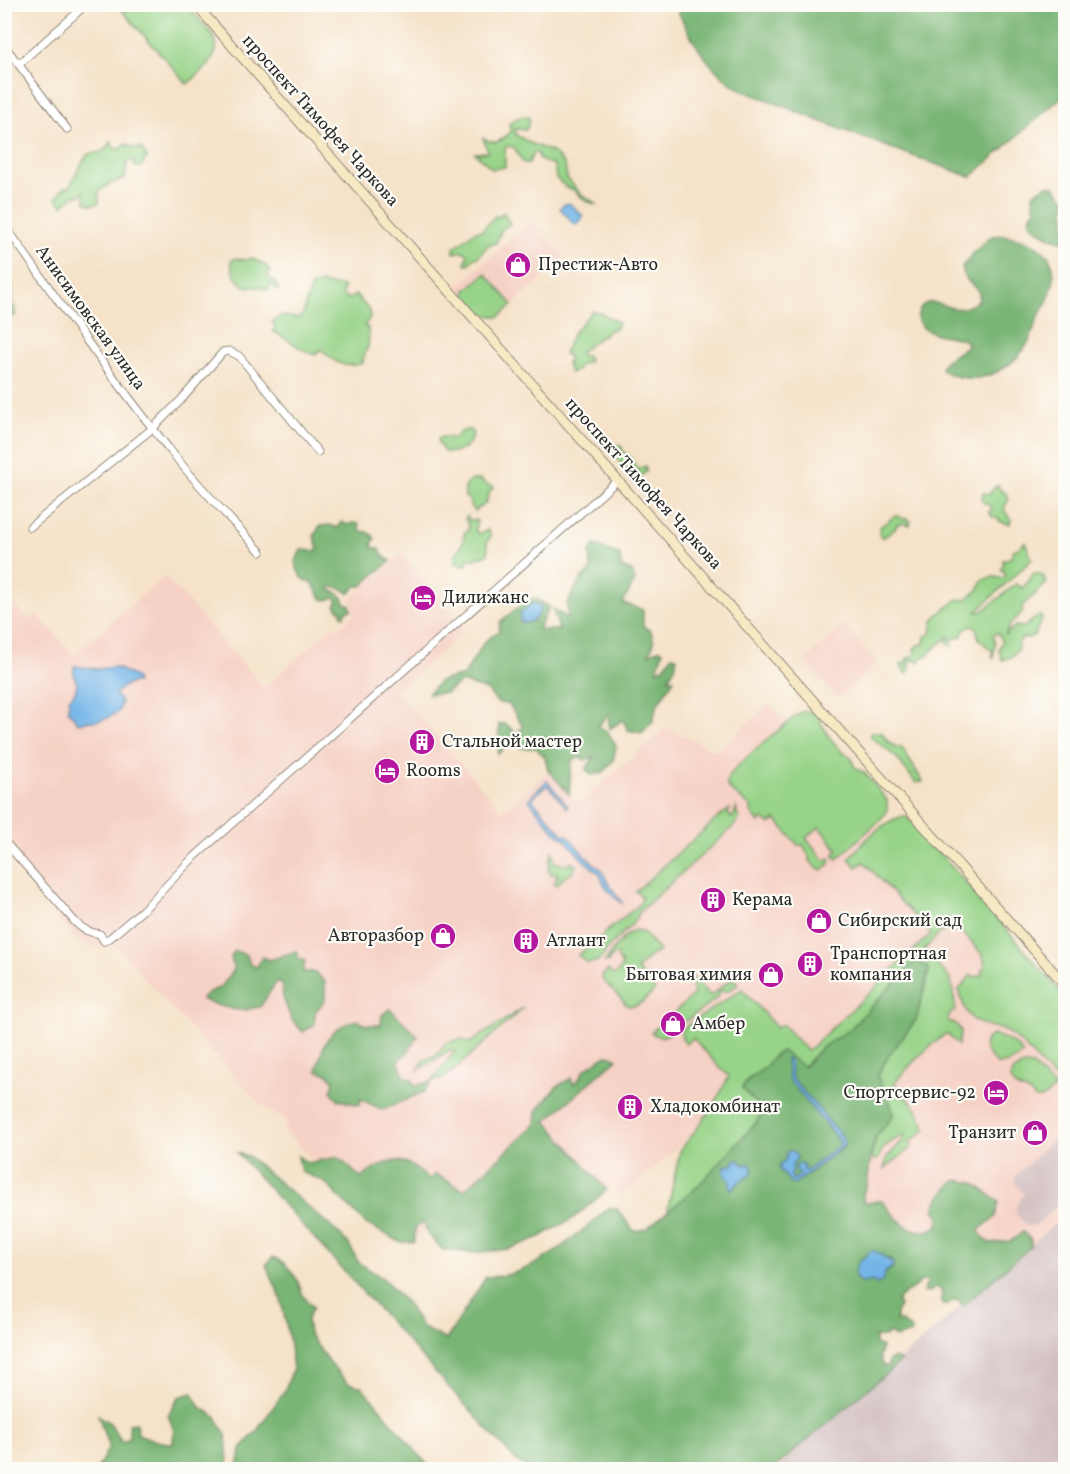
<svg xmlns="http://www.w3.org/2000/svg" width="1070" height="1474" font-family="Vollkorn,serif">
<rect width="100%" height="100%" fill="#fdfcf7"/>
<filter id="ink" filterUnits="userSpaceOnUse"><feTurbulence type="fractalNoise" baseFrequency=".0167" numOctaves="2"/><feDisplacementMap in="SourceGraphic" scale="12" xChannelSelector="R" yChannelSelector="G"/><feConvolveMatrix kernelMatrix="1 2 1 2 8 2 1 2 1" color-interpolation-filters="sRGB"/></filter>
<filter id="wash" filterUnits="userSpaceOnUse"><feTurbulence type="fractalNoise" baseFrequency=".008" numOctaves="4" result="noise"/><feDisplacementMap in="SourceGraphic" scale="24" xChannelSelector="R" yChannelSelector="G"/><feGaussianBlur stdDeviation="1.35" result="paint"/><feColorMatrix in="noise" values="0 0 0 0 0 0 0 0 0 0 0 0 0 0 0 0 0 1.4 0 .05"/><feComposite in="paint" operator="in"/></filter>
<g filter="url(#wash)">
<rect width="100%" height="100%" fill="#f5e2c8"/>
<!-- built -->
<g fill="#f6d1c5">
<polygon points="528,223 533,224 539,228 566,258 499,317 480,314 453,284 460,284"/>
<polygon points="402,554 465,630 397,691 502,811 548,770 578,804 666,728 717,751 769,704 780,716 781,715 874,822 1065,1038 1065,1215 1031,1246 1031,1239 989,1243 978,1231 995,1217 939,1216 938,1226 925,1232 910,1229 894,1216 881,1200 867,1203 863,1201 863,1194 867,1185 877,1077 916,1020 929,971 849,1030 695,1132 622,1197 612,1186 607,1190 546,1121 420,1236 354,1205 285,1131 286,1119 263,1107 114,945 100,948 78,941 54,914 58,909 5,848 4,593 29,620 37,614 74,655 165,576 264,688 334,625 338,629 355,614 350,599"/>
<polygon points="843,625 877,662 851,688 837,698 804,661"/>
</g>
<!-- industrial -->
<g fill="#d1bfbf">
<polygon points="1065,1130 1065,1199 1035,1226 1027,1226 1016,1213 1016,1207 1024,1194 1015,1184 1015,1177 1053,1139"/>
<polygon points="1065,1215 1066,1458 1062,1462 1056,1456 1040,1470 784,1470 780,1465"/>
</g>
<!-- green -->
<g fill="#97d388" stroke="#617f5a" stroke-width="1.5">
<path d="M117 5H185C192 12 209 29 214 37 224 55 200 74 187 84Z"/>
<path d="M527 116 530 120 526 130 515 129 516 135 530 143 554 153 565 165 567 178 581 194 598 205 586 201 572 189 566 187 556 178 554 165 539 160 538 154 534 152 528 164 522 162 514 147 506 146 505 152V167L492 169 475 153 488 152 483 138C497 146 499 142 511 132L509 123 520 117Z"/>
<path d="M111 142 114 148 119 150 126 144 134 148H141L147 157 141 167 134 166V160L127 162 125 178 108 185 99 192V203L92 205 85 202 84 192 77 196 75 194 63 206 56 199 63 188 70 186C76 175 80 164 88 154 100 153 105 152 111 142Z"/>
<polygon points="502,213 505,214 510,224 502,229 496,243 488,245 477,258 473,258 471,262 466,265 465,263 468,255 463,251 454,253 454,248 474,232 482,230 495,216 499,217"/>
<path d="M235 258 244 260 252 258 266 266 270 271 268 276 271 280 274 281 278 288V290L271 284 268 290C264 289 261 287 258 287 255 286 252 288 249 287 237 285 231 271 231 261Z"/>
<polygon points="485,274 487,275 513,305 499,317 480,314 465,296 466,290"/>
<path d="M5 280 12 282C12 295 8 298 15 309V316L7 317 5 320Z"/>
<path d="M321 283C329 286 336 285 344 287L342 295 348 299 356 295 369 310 370 318 364 326 368 328C369 335 370 342 367 349 364 356 363 355 363 363 343 369 335 363 321 349L315 355C299 349 288 339 273 331L275 327 272 322 281 316 298 318 303 314 311 286Z"/>
<polygon points="592,311 601,313 618,322 616,328 610,330 580,352 582,356 587,356 589,361 579,365 578,370 570,373 567,363 569,358 564,353 573,333"/>
<path d="M469 429 473 433C470 448 459 454 444 452L438 442 439 437H448L453 439 461 432Z"/>
<polygon points="618,445 622,447 623,452 628,455 634,463 637,470 645,466 647,471 633,482 628,471 624,470 621,463 608,449 609,447 611,446 613,449"/>
<path d="M472 480H481L486 485 492 486 493 489 489 492 486 503 475 511 470 506 469 499 465 497C464 490 465 483 472 480Z"/>
<path d="M998 485C1000 490 1001 492 1006 493L1009 499 1006 504 1004 510 1011 520 1010 524 1001 522 996 517H992L989 512 992 508 989 505 984 503 982 499 983 493 989 494 994 488Z"/>
<polygon points="467,516 469,520 474,520 477,521 475,530 479,534 488,530 491,536 487,542 488,554 475,559 468,559 466,565 462,565 455,563 455,556 463,542 464,533 469,530 468,524 465,519"/>
<polygon points="895,516 899,516 901,519 906,518 911,521 910,525 903,523 896,525 896,528 883,538 879,534 880,527"/>
<path d="M1025 542 1032 559 976 612 983 611 1016 584 1023 588 1034 573 1043 575 1046 584 1022 606 1023 611 1010 625 1005 635 1015 626 1024 627 1038 616 1042 617 1035 635 1028 638H1022L1018 644V650L1011 657 1002 660 999 649 1002 641 998 633 993 635 995 644 993 660 992 651 979 639 976 628 971 626 964 630 961 637 952 639V646L947 642 949 636 930 652 929 654 921 658V661L917 662 914 659 909 664 911 667 907 674C904 672 901 666 901 663H906L907 658 912 657 915 653 914 649 918 645 924 644 925 636 931 634C932 629 932 622 934 619 936 615 953 603 958 599L965 600 979 589 982 580 992 577 1004 578 1006 574 1001 569 1003 565V560L1012 557V550L1017 549Z"/>
<path d="M804 711H810L816 713 820 717 821 723 830 738 843 753 847 754 854 762 853 765 860 771 864 772 887 800V807L886 813 878 822 837 859 833 855 838 850 819 827 806 838 825 861 829 858 831 860 829 865 822 870 817 868 810 861 809 856 803 845H798L776 820 769 824 763 819 759 823 751 812V807L729 789C727 786 726 785 727 780 731 767 785 726 798 714Z"/>
<path d="M875 732 882 733C887 741 892 747 902 748L923 782 916 783 897 758 870 736 871 733Z"/>
<polygon points="736,808 739,820 733,827 640,911 633,923 606,950 603,956 596,962 587,963 578,955 640,904 642,897 636,891 721,815 730,809 728,813 731,818 734,815"/>
<path d="M904 816 909 819 932 844 1065 997V1076L1059 1082C1039 1067 1026 1041 1003 1030 994 1025 981 1027 972 1019 964 1011 962 1000 959 989 965 985 966 979 971 975L976 977 982 975V969L985 966 983 955 961 931C939 927 938 935 924 950L951 980 956 1010 949 1015 948 1022 956 1024 961 1031 958 1045 949 1035H944L919 1056 894 1083 916 1108 926 1129 909 1143 912 1147 884 1169 887 1157 902 1142 904 1135C896 1139 885 1144 881 1152 877 1161 884 1154 875 1161L871 1156 876 1137 893 1116 891 1105 877 1077 889 1055 916 1020 929 971 926 966 849 1030 821 1048 803 1067 775 1054 766 1067 747 1080 742 1088 762 1110 757 1122 696 1188 667 1213 680 1151 712 1108 729 1076 719 1067 693 1038 686 1044C682 1039 680 1035 682 1029L742 989 777 1028 782 1024 807 1051 877 986 880 981 931 934 864 862 857 867 849 859C863 842 882 821 904 816Z"/>
<polygon points="552,851 554,856 553,859 557,864 565,863 568,866 571,862 576,865 573,872 562,879 557,885 554,884 558,874 550,874 548,868 550,864 549,860 551,857"/>
<path d="M635 930 644 933 659 951 656 954 654 953 637 969 655 990C648 997 639 1008 628 1006L602 979 603 975 608 970 613 975 617 973 622 967 621 963 618 959V954H616L609 959V962H605C612 950 622 937 635 930Z"/>
<polygon points="690,975 710,996 733,978 738,984 728,991 719,991 719,996 699,1012 684,1022 675,1012 694,994"/>
<polygon points="523,1008 446,1077 432,1081 455,1051 450,1050 418,1070 424,1059 436,1055 446,1043 460,1039 470,1043"/>
<path d="M662 1023 671 1032C665 1038 657 1038 651 1032Z"/>
<path d="M993 1035C1006 1038 1016 1043 1023 1054 1017 1059 1004 1066 997 1064 988 1055 976 1042 993 1035Z"/>
<path d="M1024 1065 1033 1066 1055 1088 1042 1099H1036C1032 1096 1029 1091 1024 1090 1016 1087 1014 1088 1010 1079 1012 1071 1017 1068 1024 1065Z"/>
</g>
<!-- forest -->
<g fill="#79b574" stroke="#527050" stroke-width="1.5" fill-rule="evenodd">
<path d="M675 5H1065V94L971 177C908 154 844 132 783 106 765 98 745 94 729 82 704 63 688 33 675 5Z"/>
<path d="M1047 185 1054 186 1065 199V242C1053 240 1038 232 1030 222L1031 215 1035 210 1033 201V194Z"/>
<path d="M1002 235C1011 237 1021 238 1029 242 1055 254 1059 274 1048 299 1045 306 1040 313 1037 320 1034 327 1033 334 1029 341 1017 365 987 383 960 377 954 376 948 373 943 371L941 367 944 362 968 345 963 339C949 336 915 335 918 315 918 311 921 306 925 304 941 296 952 321 979 300V292L965 278 962 267 973 253 992 236Z"/>
<path d="M341 522 348 525 352 523 359 524 360 531C367 531 372 533 375 539L372 544 374 548H379L383 556 391 561 377 572 362 586H356L350 593 339 588 331 587 330 590C338 593 343 595 345 603L350 605 351 610 346 611 344 617 341 614V610L337 609 336 604 338 601 334 597C320 607 317 590 312 582 301 582 298 571 295 563L301 550 315 551 318 548 314 536 320 526 330 525 338 528Z"/>
<polygon points="595,545 620,555 621,567 632,571 635,581 623,603 643,610 643,626 651,631 654,643 649,654 659,649 663,651 657,671 664,667 672,656 677,657 675,668 668,679 674,679 657,705 653,721 642,733 628,730 623,720 610,729 608,715 598,726 608,732 616,746 613,761 603,773 591,775 586,769 594,757 584,760 580,757 572,760 569,794 548,770 545,757 536,748 521,748 511,742 498,754 499,724 506,724 516,733 523,727 509,704 498,703 487,690 461,682 446,693 428,694 440,681 464,675 484,642 499,631 500,622 526,601 535,598 549,607 538,630 559,630 553,609 568,618 567,604 581,579 591,570 590,550"/>
<path d="M235 951 247 955 250 965 257 967 262 957 270 960 296 951 299 959 305 961 303 972H315L325 982V1001L315 1012 314 1025 303 1032 291 1019 283 997 282 985 277 981 260 1007C253 1007 251 1009 245 1010 236 1012 210 1003 201 999L209 992 221 987 234 970 231 957Z"/>
<path d="M916 960 926 966 929 970 916 1020 889 1055 877 1076 891 1105 893 1116 876 1137 871 1156 867 1185 863 1194V1201L868 1203 881 1200C892 1213 905 1232 924 1231 929 1231 934 1228 938 1226L939 1216 934 1210C937 1198 947 1187 957 1180L974 1183 999 1202 995 1217 978 1231 989 1243 1011 1241 1023 1232 1031 1240V1246L963 1306 959 1301 954 1300 948 1305H943L941 1300 942 1293 939 1288 935 1287 931 1291 924 1293V1288L928 1283 926 1280 922 1281 897 1300 900 1306 896 1313V1321L902 1322 912 1330 911 1333 896 1338 890 1333 884 1337H875V1344L882 1347 879 1357 883 1366H888L889 1360 895 1358 901 1361 773 1469H529L515 1460 237 1153 248 1156 327 1223 348 1243 359 1263 384 1279 394 1290 407 1304 421 1327 446 1340 486 1277C492 1276 499 1277 505 1275 542 1268 582 1231 610 1207L617 1209 634 1231 646 1229 696 1188 757 1122 762 1110 742 1088C750 1075 755 1077 764 1068 771 1062 772 1055 782 1051L804 1067 821 1048 849 1030ZM786 1059 790 1060 792 1078 843 1138 845 1143 844 1147 794 1184 780 1166 787 1157 797 1158C791 1166 789 1172 792 1180L802 1174 804 1170 805 1171 840 1145V1142L789 1080ZM742 1162 745 1165 742 1180 730 1190V1181L725 1175V1168ZM879 1255 891 1260 892 1268 885 1273 861 1259 867 1256Z"/>
<path d="M390 1009 418 1036 408 1052 398 1061 405 1077 412 1079 415 1086 432 1081 424 1092 383 1110 360 1099V1105L339 1100 331 1091 334 1082 328 1074 317 1071C322 1044 329 1027 357 1020L366 1025H381L382 1015Z"/>
<path d="M606 1055 612 1056 617 1059 546 1121 607 1190 574 1218 540 1237 509 1249 472 1253 443 1250 428 1235 423 1221 415 1229 414 1242H400L366 1224 323 1181 301 1172 298 1156 307 1163 338 1157 361 1178C391 1157 401 1153 429 1180L435 1174 464 1190 536 1124 537 1111 556 1087 571 1078 574 1084 579 1079 584 1070Z"/>
<polygon points="273,1257 284,1263 297,1279 303,1296 313,1307 307,1319 309,1334 328,1361 348,1383 362,1387 431,1469 238,1469 241,1448 256,1432 284,1392 293,1369 288,1333 280,1296 266,1265"/>
<polygon points="193,1393 199,1406 216,1417 226,1435 228,1463 231,1469 97,1469 109,1447 98,1415 110,1423 122,1442 129,1438 129,1424 136,1423 138,1434 156,1441 173,1444 174,1431 168,1415 179,1397"/>
</g>
<!-- water -->
<g fill="#73b5e8" stroke="#4f708a" stroke-width="1.5">
<path d="M569 203 583 216C582 220 578 224 574 225L560 208 563 205Z"/>
<path d="M533 603 541 606C539 616 535 621 525 623L520 621V614L527 607Z"/>
<path d="M74 666 98 669 115 667 135 677 137 683C127 682 122 687 115 694L121 702 119 711C101 724 97 719 78 723L68 710 69 699 75 692 77 685 74 674Z"/>
<path d="M547 781 568 806 567 808 548 786 544 787 532 799 563 834 567 835 584 855 602 870 607 881 623 904C614 898 602 885 600 874L583 860 564 838C550 830 539 811 528 799Z"/>
<polygon points="786,1058 790,1060 792,1078 843,1138 845,1143 844,1146 794,1184 791,1183 780,1170 780,1166 787,1157 786,1154 788,1151 792,1151 796,1155 797,1158 792,1165 793,1171 790,1175 793,1180 801,1174 796,1170 796,1166 801,1163 804,1166 804,1170 806,1171 840,1145 840,1142 789,1080"/>
<polygon points="737,1159 745,1165 749,1163 752,1167 752,1174 742,1180 730,1190 730,1181 725,1175 724,1166 733,1165 734,1161"/>
<path d="M871 1251H876C881 1257 889 1258 894 1265L885 1273 883 1280 877 1284 872 1281 863 1283 856 1279C851 1266 863 1259 871 1251Z"/>
</g>
</g>
<g filter="url(#ink)">
<g fill="none" stroke-linecap="round" stroke-linejoin="round">
<!-- minor casing -->
<g stroke="#90867a" stroke-width="9">
<g id="minor">
<polyline points="4,45 67,129"/>
<polyline points="19,64 79,11"/>
<path d="M4 224C60 304 116 384 178 460 204 492 233 522 261 552"/>
<polyline points="30,527 153,428 181,400 223,352 229,351 239,356 318,452"/>
<path d="M4 841 77 924C84 930 90 933 100 934L104 941 110 938 145 908 190 861 618 480"/>
</g>
</g>
<!-- secondary casing -->
<g stroke="#90867a" stroke-width="11">
<polyline id="secondary" points="195,4 1066,986"/>
</g>
<!-- minor -->
<use href="#minor" stroke="#fff" stroke-width="7"/>
<!-- secondary -->
<use href="#secondary" stroke="#f6e9c3" stroke-width="9"/>
</g>
</g>
<!-- icons -->
<defs>
<g id="shop-disc" transform="scale(1.35)"><circle r="9.5" fill="#b5179e" stroke="#fdfcf7"/><path d="M-5-2.5h2.3a2.7 3.5 0 0 1 5.4 0H5L5.5 6h-11ZM-1.5-2.5h3a1.5 2.3 0 0 0-3 0Z" fill="#fff"/></g>
<g id="hotel-disc" transform="scale(1.35)"><circle r="9.5" fill="#b5179e" stroke="#fdfcf7"/><path d="M-6-4.5h1.5V1H6V5H4.5V3h-9V5H-6ZM-4 0a1.8 1.8 0 1 1 3.6 0ZM.5 0V-2.5h3Q6-2.5 6 0Z" fill="#fff"/></g>
<g id="building-disc" transform="scale(1.35)"><circle r="9.5" fill="#b5179e" stroke="#fdfcf7"/><path d="M-4-6H4V6H1V3H-1V6H-4ZM-2.5-4.3h1.7v1.8h-1.7ZM.8-4.3h1.7v1.8H.8ZM-2.5-1h1.7V.8h-1.7ZM.8-1h1.7V.8H.8Z" fill="#fff"/></g>
</defs>
<g fill-rule="evenodd">
<use href="#shop-disc" x="518" y="265"/>
<use href="#hotel-disc" x="423" y="598"/>
<use href="#building-disc" x="422" y="742"/>
<use href="#hotel-disc" x="387" y="771"/>
<use href="#building-disc" x="713" y="900"/>
<use href="#shop-disc" x="819" y="921"/>
<use href="#shop-disc" x="443" y="936"/>
<use href="#building-disc" x="526" y="941"/>
<use href="#building-disc" x="810" y="964"/>
<use href="#shop-disc" x="771" y="975"/>
<use href="#shop-disc" x="673" y="1024"/>
<use href="#hotel-disc" x="996" y="1093"/>
<use href="#building-disc" x="630" y="1107"/>
<use href="#shop-disc" x="1035" y="1133"/>
</g>
<g text-anchor="middle" dominant-baseline="central" stroke-width="4.5" stroke-linejoin="round" paint-order="stroke">
<!-- street labels -->
<g font-size="18" fill="#2b2b2b" stroke="#fdfcf7">
<text transform="translate(320 121) rotate(48)">проспект Тимофея Чаркова</text>
<text transform="translate(90 318) rotate(54)">Анисимовская улица</text>
<text transform="translate(643 484) rotate(48)">проспект Тимофея Чаркова</text>
</g>
<!-- poi labels -->
<g font-size="18" fill="#2b2b2b" stroke="#fdfcf7" text-anchor="start">
<text x="538" y="265">Престиж-Авто</text>
<text x="442" y="598">Дилижанс</text>
<text x="442" y="742">Стальной мастер</text>
<text x="406" y="771">Rooms</text>
<text x="732" y="900">Керама</text>
<text x="838" y="921">Сибирский сад</text>
<text x="424" y="936" text-anchor="end">Авторазбор</text>
<text x="546" y="941">Атлант</text>
<text x="830" y="954">Транспортная<tspan x="830" dy="21">компания</tspan></text>
<text x="752" y="975" text-anchor="end">Бытовая химия</text>
<text x="692" y="1024">Амбер</text>
<text x="976" y="1093" text-anchor="end">Спортсервис-92</text>
<text x="650" y="1107">Хладокомбинат</text>
<text x="1016" y="1133" text-anchor="end">Транзит</text>
</g>
</g>
<!-- margin -->
<rect width="1070" height="1474" fill="none" stroke="#fdfcf7" stroke-width="24"/>
</svg>
